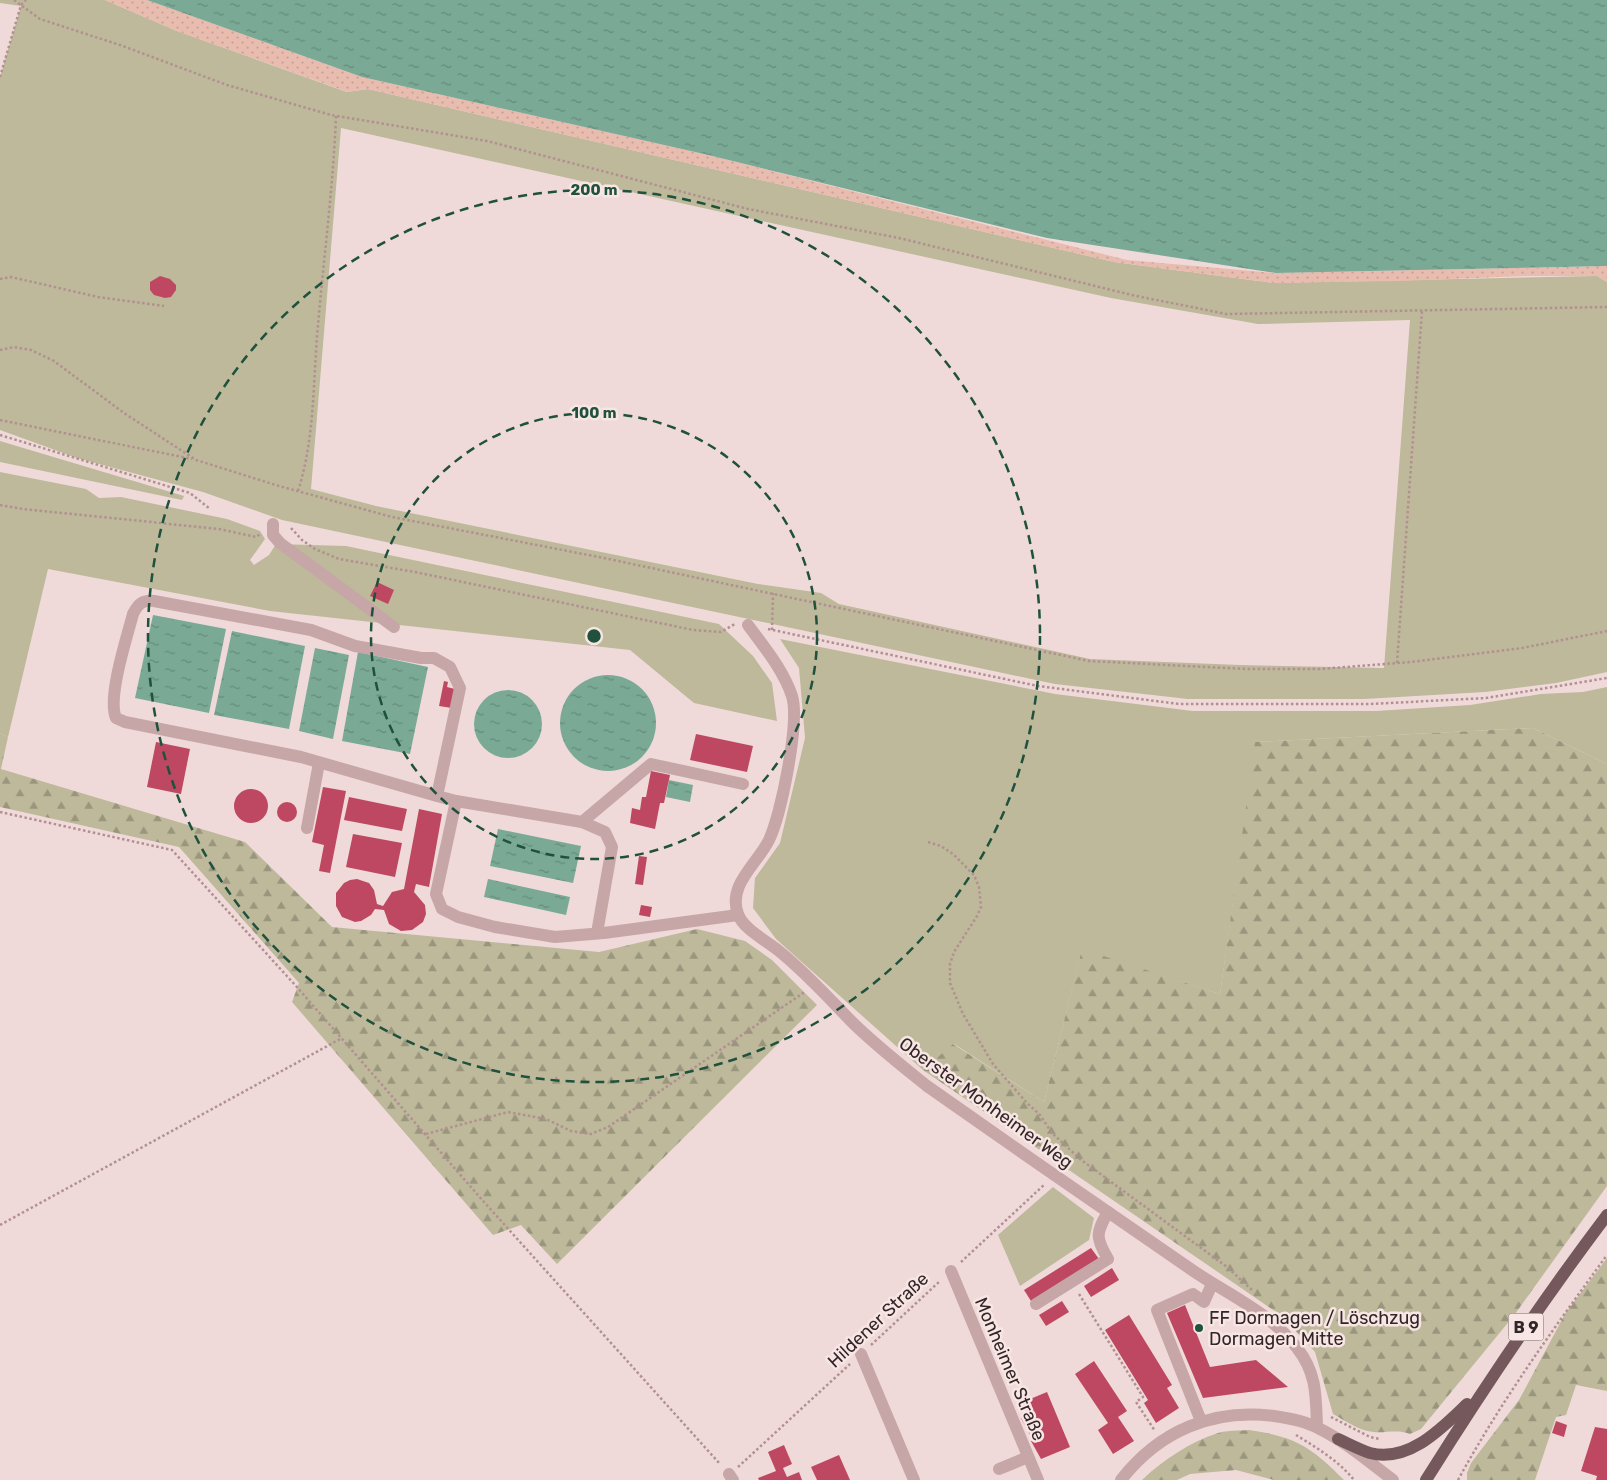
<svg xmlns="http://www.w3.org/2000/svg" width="1607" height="1480" font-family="Rubik,sans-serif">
<defs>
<pattern id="forest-firs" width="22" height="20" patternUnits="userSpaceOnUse" patternTransform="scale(1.25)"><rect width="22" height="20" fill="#bdb99a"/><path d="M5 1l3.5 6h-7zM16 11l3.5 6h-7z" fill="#9a967e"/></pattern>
<pattern id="sand-dots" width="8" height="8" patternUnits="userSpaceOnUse" patternTransform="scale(1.25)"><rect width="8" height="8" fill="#e9bcb0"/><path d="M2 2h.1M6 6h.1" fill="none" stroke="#c8a197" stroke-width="1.8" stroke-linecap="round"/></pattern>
<pattern id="water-ripples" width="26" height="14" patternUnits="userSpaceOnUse" patternTransform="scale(1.25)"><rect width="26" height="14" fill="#7aaa96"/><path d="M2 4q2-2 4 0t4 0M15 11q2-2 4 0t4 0" fill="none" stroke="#658a7a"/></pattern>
</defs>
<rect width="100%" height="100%" fill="#efdad9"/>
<!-- grass -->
<g fill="#bdb99a" fill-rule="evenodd">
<path d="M0 0H105L177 31 347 92 368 89 1114 262 1274 283 1597 276 1607 282V672L1556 683 1485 692 1364 699H1188L1055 684 282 520 203 492 77 458 0 430V77L21 6 0 3ZM341 128 1111 298 1258 324 1410 320 1384 668 1240 665 1090 659 839 604 821 593 758 584 376 506 311 489Z"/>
<polygon points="0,441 184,496 182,500 0,462"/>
<polygon points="0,472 86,489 99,498 121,497 227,519 260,531 265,539 250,560 254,565 269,555 276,544 346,546 719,624 753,656 772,683 777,721 694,703 630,650 270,611 48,569 8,737 0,733"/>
<polygon points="780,639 1055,694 1193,711 1376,711 1470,705 1541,694 1583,692 1607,687 1607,764 1533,728 1256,742 1220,994 1082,950 1044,1102 954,1044 923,1070 776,939 753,908 755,878 780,843 805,738 799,668"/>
<polygon points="1053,1187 1094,1218 1089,1240 1020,1286 998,1235"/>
</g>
<!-- forest -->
<g fill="url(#forest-firs)">
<path d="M1533 728 1607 764V1186L1515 1314 1421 1429 1410 1434C1397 1429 1387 1433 1374 1432 1359 1431 1346 1421 1333 1414L1315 1352 1282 1316 923 1070 953 1044 1044 1102 1082 949 1220 994 1255 742Z"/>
<polygon points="0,733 8,737 1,769 245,842 332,927 599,952 697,929 745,941 772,960 817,1005 557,1264 521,1225 493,1235 292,1002 299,983 179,847 0,807"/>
<polygon points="1607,1258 1607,1391 1576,1385 1566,1415 1556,1417 1535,1480 1467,1480 1467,1473 1471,1463 1519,1400 1565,1314"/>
<path d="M1249 1430C1296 1437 1311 1447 1344 1480H1274L1236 1470 1190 1474 1177 1480H1142C1163 1460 1190 1442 1218 1433 1227 1430 1240 1431 1249 1430Z"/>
</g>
<!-- sand -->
<polygon fill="url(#sand-dots)" points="105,0 147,0 362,77 704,154 1127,260 1276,273 1607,266 1607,282 1597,276 1528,276 1399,281 1274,283 1114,262 368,89 348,92 177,31"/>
<!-- water -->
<g fill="url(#water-ripples)">
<polygon points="147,0 1607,0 1607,266 1276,273 1047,238 704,154 362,77"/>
<polygon points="153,615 226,629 209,713 135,698"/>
<polygon points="232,631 305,646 289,729 214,715"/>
<polygon points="315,648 349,655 333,739 299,731"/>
<polygon points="358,652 428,667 410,754 342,741"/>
<circle cx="608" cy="723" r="48"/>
<circle cx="508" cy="724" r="34"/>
<polygon points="669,780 693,785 690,802 666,797"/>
<polygon points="498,829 581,846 573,883 490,866"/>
<polygon points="488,879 570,897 566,915 484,897"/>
</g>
<!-- building -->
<g fill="#be4861">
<polygon points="160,276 170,279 176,285 176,290 171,297 165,298 154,295 150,290 150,282"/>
<polygon points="377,582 394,590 388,604 370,596"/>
<polygon points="444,681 448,682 447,687 455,689 452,708 439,706"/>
<polygon points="696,734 753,746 747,772 690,760"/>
<polygon points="156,742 190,749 181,794 147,787"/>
<polygon points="651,771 670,775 664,803 660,803 655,829 630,823 632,808 640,810 642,797 646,797"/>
<polygon points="323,787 346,791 330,873 319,871 324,845 312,842"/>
<circle cx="251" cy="806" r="17"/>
<polygon points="349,797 407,809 402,831 344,820"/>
<circle cx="287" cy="812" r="10"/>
<polygon points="419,809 442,814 429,887 416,884 414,892 425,905 426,914 423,922 412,930 401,931 389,924 384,910 375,909 371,915 361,921 355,922 342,917 336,906 336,893 344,883 350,880 357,879 369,883 374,890 377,904 383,906 392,892 404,889"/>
<polygon points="353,834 402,843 395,877 346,867"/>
<polygon points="639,856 647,857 643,885 635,884"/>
<polygon points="641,905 652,907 650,917 639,915"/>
<polygon points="1091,1248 1099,1259 1031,1301 1024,1290"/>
<polygon points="1112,1268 1119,1280 1091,1297 1084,1286"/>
<polygon points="1062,1301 1069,1312 1046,1326 1039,1315"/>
<polygon points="1185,1305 1210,1367 1256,1360 1288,1387 1203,1398 1167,1313"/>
<polygon points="1129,1315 1172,1385 1167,1388 1179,1408 1156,1423 1144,1403 1148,1400 1105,1330"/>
<polygon points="1094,1361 1127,1411 1118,1417 1134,1441 1113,1454 1098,1430 1108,1423 1075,1374"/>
<polygon points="1047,1392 1070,1447 1041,1459 1031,1441 1033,1440 1021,1418 1024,1417 1018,1404"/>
<polygon points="1556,1421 1567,1425 1564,1437 1552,1433"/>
<polygon points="1595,1427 1607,1429 1607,1480 1596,1480 1597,1476 1581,1471"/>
<polygon points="784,1445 792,1464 783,1468 787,1477 799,1472 802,1480 759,1480 758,1478 776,1471 768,1452"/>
<polygon points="839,1455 850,1480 817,1480 811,1467"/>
</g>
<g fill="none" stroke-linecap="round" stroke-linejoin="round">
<!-- path -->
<g stroke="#b29091" stroke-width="2.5" stroke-dasharray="2.5 2.5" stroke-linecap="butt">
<polyline points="14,0 40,19 120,45 227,85 331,115 487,141 748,209 899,238 1132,295 1226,314 1607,307"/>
<polyline points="0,77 21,5 26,0"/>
<polyline points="0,279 11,277 98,297 164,306"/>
<polyline points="0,350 14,347 31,350 54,361 124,413 196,460 279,486 392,517 604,558 1089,661 1246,669 1320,669 1411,662 1522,648 1607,631"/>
<polyline points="0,420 192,459"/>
<polyline points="0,435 190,493 210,509"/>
<path d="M298 491C314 441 313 389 317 337 323 263 333 190 336 116"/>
<polyline points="0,505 23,509 219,529 256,537 260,534"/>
<polyline points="291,528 302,540 315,549 339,559 415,572 693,630 721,632 735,624"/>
<polyline points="768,629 1038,686 1179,704 1370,704 1486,698 1607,678"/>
<polyline points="772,630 773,593"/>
<polyline points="1397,663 1422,311"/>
<polyline points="0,812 172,850 296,986 484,1202 720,1464"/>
<polyline points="928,842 941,846 953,854 974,875 979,887 981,907 977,916 954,952 950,964 950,983 963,1014 993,1064 1026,1102 1040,1115 1052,1133 1080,1159 1227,1267 1253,1291"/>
<polyline points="426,1134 508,1112 546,1119 571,1131 591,1134 608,1127 806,991"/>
<polyline points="0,1225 342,1038"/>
<polyline points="961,1262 1045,1184"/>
<polyline points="1079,1294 1143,1397 1136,1402 1155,1431"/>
<polyline points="871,1345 940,1281"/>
<polyline points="1331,1417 1370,1437 1380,1439"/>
<path d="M1296 1435C1317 1448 1339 1461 1354 1480"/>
<polyline points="738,1467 850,1364"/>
<path d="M1458 1480C1501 1401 1554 1328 1607 1255"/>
</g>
<!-- minor -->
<g stroke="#c6a6a6" stroke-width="12">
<polyline points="273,524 273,535 280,543 394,627"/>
<path d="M748 625C764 647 783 669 792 696 800 722 781 815 769 840 758 863 727 885 738 914 743 929 767 941 779 951 805 972 827 996 850 1020 874 1044 901 1065 927 1086 1015 1148 1103 1209 1192 1270 1227 1294 1271 1313 1297 1348 1317 1373 1316 1397 1317 1427"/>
<path d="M437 796 460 688 450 667 434 658H421L355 646 311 630 154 601C142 600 138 604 133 614 127 637 107 698 116 718L125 722 301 757 437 796 456 801 582 822 605 832 612 847 597 933"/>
<polyline points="456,801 436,894 442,909 458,917 495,927 555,937 604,933 738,915"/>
<polyline points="582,822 651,764 743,784"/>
<polyline points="307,828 319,763"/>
<polyline points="951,1271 1038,1480"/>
<path d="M1036 1304 1108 1259C1095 1237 1096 1233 1108 1212"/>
<polyline points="861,1354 914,1480"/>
<polyline points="1201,1421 1157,1310 1193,1294 1204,1302 1212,1284"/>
<polyline points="999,1469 1028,1457"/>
<polyline points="729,1474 733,1480"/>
<path d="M1121 1480C1159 1431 1213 1408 1274 1416 1288 1418 1305 1421 1318 1428 1345 1441 1369 1462 1393 1480"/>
</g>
<!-- major -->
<g stroke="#74585b" stroke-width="12">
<path d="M1338 1439C1349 1444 1360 1450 1370 1453 1409 1463 1442 1428 1467 1404"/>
<path d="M1426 1480C1483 1389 1542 1301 1607 1215"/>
</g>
</g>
<!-- distance rings -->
<g fill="none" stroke="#1f513d" stroke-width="2.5" stroke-dasharray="9 6">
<circle cx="594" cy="636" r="223"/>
<circle cx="594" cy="636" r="446"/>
</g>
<!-- markers -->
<circle fill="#1f513d" stroke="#f7e6e4" stroke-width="2" cx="1199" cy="1328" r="5"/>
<g text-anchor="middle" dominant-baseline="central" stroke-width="5" stroke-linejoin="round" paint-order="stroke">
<!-- shield labels -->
<rect fill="#f7e6e4" stroke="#6e6060" stroke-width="1" x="1508.5" y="1313.5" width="35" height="27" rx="4"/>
<g font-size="16" font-weight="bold" fill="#332628">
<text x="1526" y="1327">B 9</text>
</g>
<!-- street labels -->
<g font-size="18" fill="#332628" stroke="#f7e6e4">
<text transform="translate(986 1103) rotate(36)">Oberster Monheimer Weg</text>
<text transform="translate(878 1320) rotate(-43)">Hildener Straße</text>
<text transform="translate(1010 1369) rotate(67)">Monheimer Straße</text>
</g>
<!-- poi labels -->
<g font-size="18" fill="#332628" stroke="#f7e6e4" text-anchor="start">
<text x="1209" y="1318">FF Dormagen / Löschzug<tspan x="1209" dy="21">Dormagen Mitte</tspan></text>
</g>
</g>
<circle cx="594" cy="636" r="8" fill="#1f513d" stroke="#f7e6e4" stroke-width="2.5"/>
<g font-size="15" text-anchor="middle" font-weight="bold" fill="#1f513d" stroke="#f7e6e4" stroke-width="5" stroke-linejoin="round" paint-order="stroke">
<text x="594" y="195">200 m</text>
<text x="594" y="418">100 m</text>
</g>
</svg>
